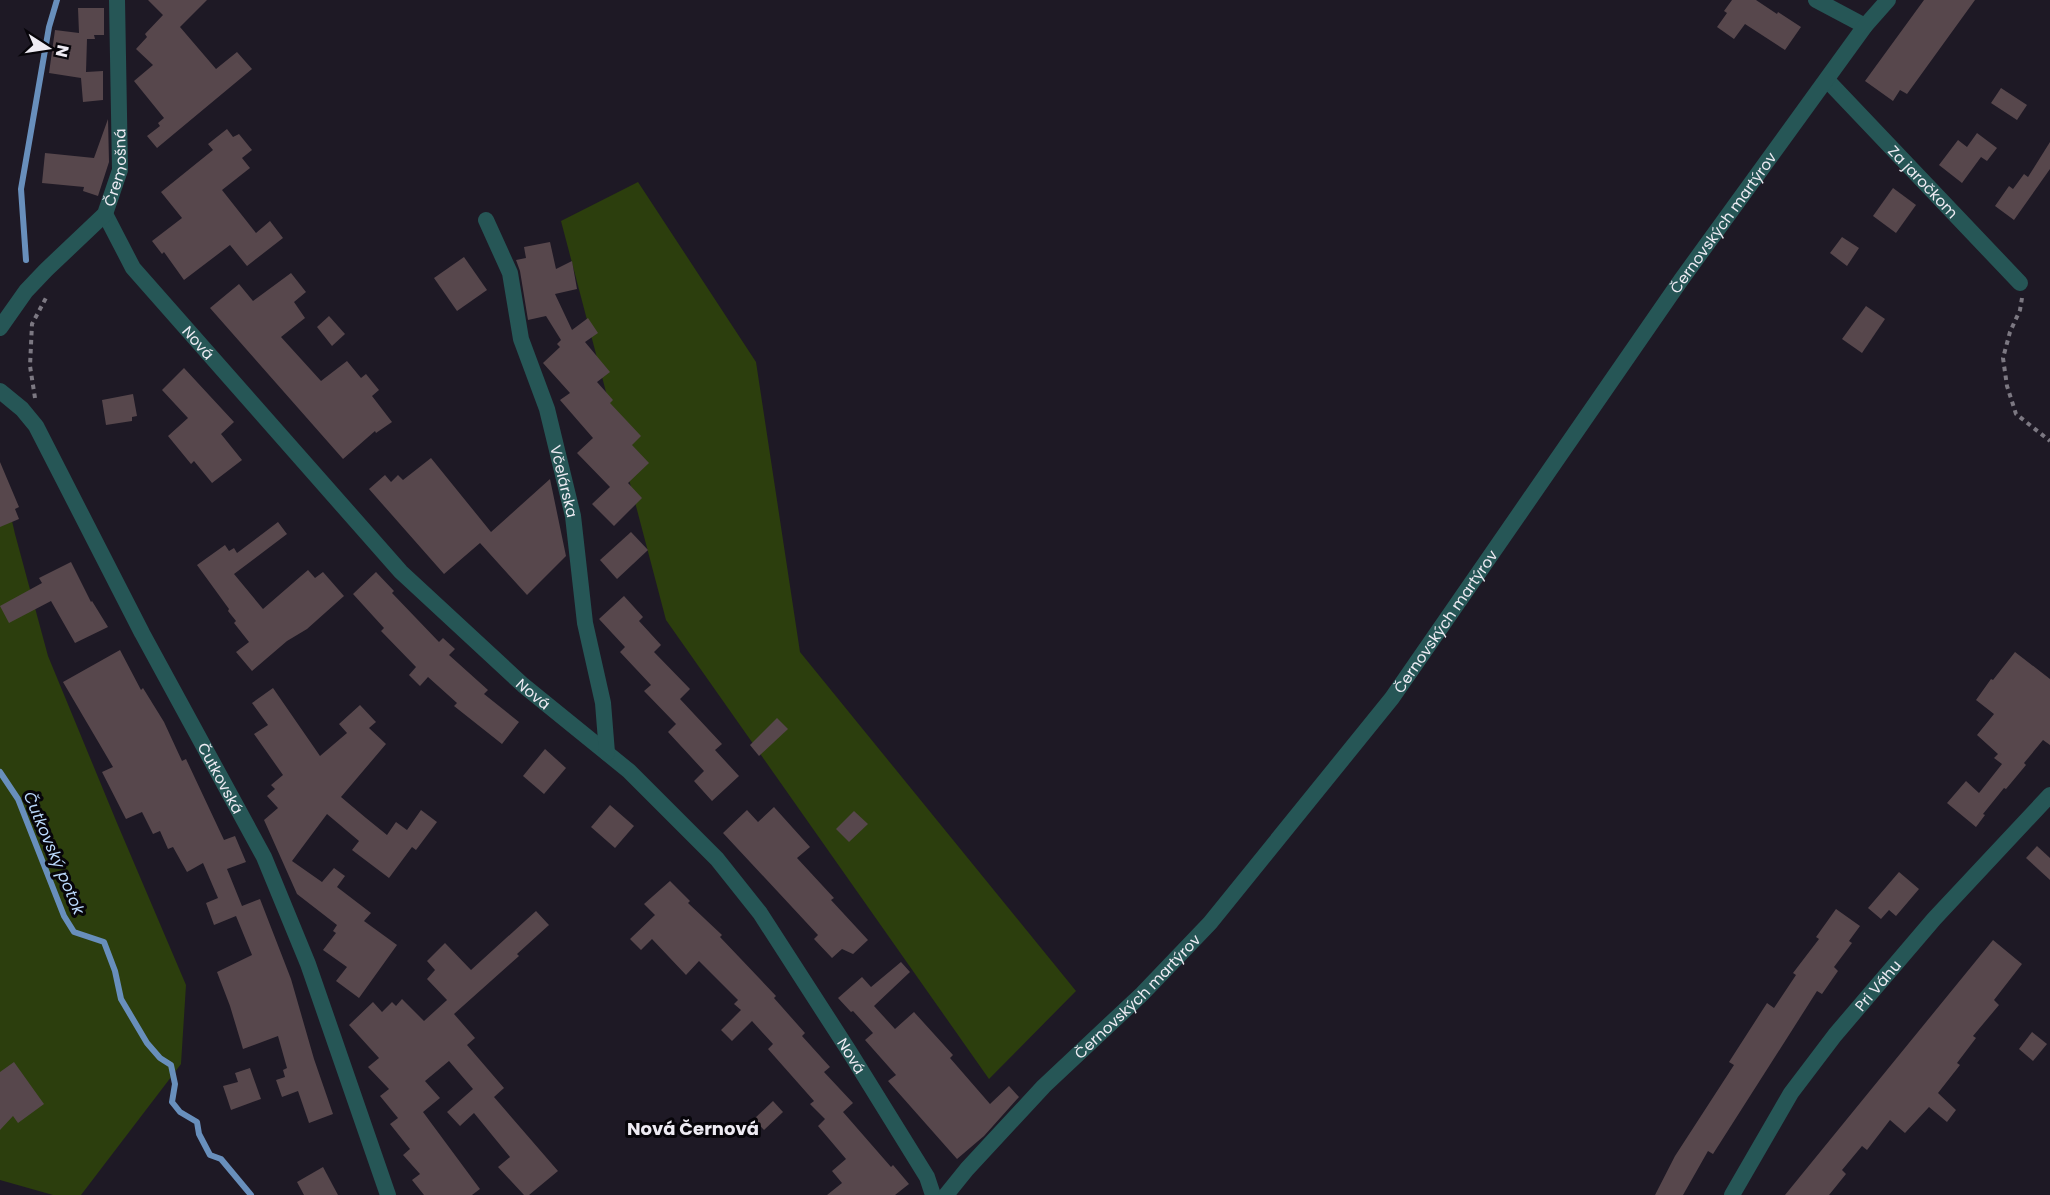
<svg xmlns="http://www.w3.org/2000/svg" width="2050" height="1195" font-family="Poppins,sans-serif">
<rect width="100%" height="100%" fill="#1e1925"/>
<!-- green -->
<g fill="#2c3e0d">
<polygon points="638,182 756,362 800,652 1076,991 989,1079 666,620 561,221"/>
<polygon points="0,469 15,534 48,656 117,823 186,985 181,1064 81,1195 53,1195 0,1180"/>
</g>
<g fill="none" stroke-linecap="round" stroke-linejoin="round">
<!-- stream -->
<g stroke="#688fbc" stroke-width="6">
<polyline points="26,260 21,189 49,27 57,0"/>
<polyline points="0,772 18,799 64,916 74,932 104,942 115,971 121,999 147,1043 160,1058 171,1065 175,1084 172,1102 180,1112 197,1122 199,1134 210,1155 221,1159 251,1195"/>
</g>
</g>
<!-- building -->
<g fill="#57474c">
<polygon points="148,0 207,0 180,27 216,69 237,52 252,69 157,148 147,136 160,126 158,123 164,118 134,81 153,65 136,49 147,37 145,34 163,15"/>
<polygon points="1732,0 1756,0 1777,14 1778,12 1801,27 1785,50 1745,24 1734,39 1717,27 1727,13 1724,11"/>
<polygon points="1924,0 1975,0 1907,94 1900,90 1893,101 1865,81"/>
<polygon points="78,8 104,8 104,35 94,35 95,39 87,39 86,72 103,71 103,100 83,102 81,78 49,73 55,30 79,33"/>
<polygon points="2001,88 2027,105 2017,120 1991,103"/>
<polygon points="108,119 109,162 98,196 83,191 84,187 42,183 45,153 94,158"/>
<polygon points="227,129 233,137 239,134 252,150 242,158 250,168 222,190 256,233 270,221 283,238 247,266 230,245 184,280 164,252 162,254 152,241 182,218 161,192 213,150 208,144"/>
<polygon points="1977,133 1997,148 1987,161 1981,157 1962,183 1939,165 1958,140 1967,147"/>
<polygon points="2050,142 2050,169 2014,220 1995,206 2009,186 2013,189 2024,174 2028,177"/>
<polygon points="1893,188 1916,205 1896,233 1873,216"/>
<polygon points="1842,237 1859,248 1847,266 1830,253"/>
<polygon points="550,242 556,269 572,261 577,289 555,294 572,330 588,318 598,333 585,342 610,372 597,382 613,400 610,403 641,436 632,445 649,463 628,483 642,498 614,526 592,504 610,487 577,453 593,438 560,400 570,393 543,363 560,347 557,344 561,340 546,316 528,320 520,271 516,260 526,258 524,247"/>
<polygon points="464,257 487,290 457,311 434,278"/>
<polygon points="291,273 306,292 294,302 305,318 281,337 321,381 347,361 361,378 366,374 379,390 372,396 392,422 376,433 375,431 343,459 210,308 239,284 253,301"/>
<polygon points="1866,306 1885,319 1862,353 1842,339"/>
<polygon points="329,316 345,334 332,346 317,327"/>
<polygon points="184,368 234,422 221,434 242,460 212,483 194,461 191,464 168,436 188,418 162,390"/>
<polygon points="133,394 137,416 132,417 132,421 106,425 102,400"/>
<polygon points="431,458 491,532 550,479 566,556 527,595 480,543 444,574 369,489 385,475 391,482 398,475 403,480"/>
<polygon points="0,462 19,507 15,509 19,519 0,527"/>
<polygon points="278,522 287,534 234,574 263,609 308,570 315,578 323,572 344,596 307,629 287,641 252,671 236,652 249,642 234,623 236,621 228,611 229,609 197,565 225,545 229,551 234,548 237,553"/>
<polygon points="631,532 648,550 617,579 600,560"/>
<polygon points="71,562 91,602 92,601 108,627 75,643 51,601 9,623 0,606 42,583 39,578"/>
<polygon points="376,572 394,591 392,593 439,642 443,638 455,649 449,655 488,690 484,694 519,722 502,744 454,706 457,703 428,677 420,686 409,675 416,667 381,631 384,628 353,594"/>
<polygon points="624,596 643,617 639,621 661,645 654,652 690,689 680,699 722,744 715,750 739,776 712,801 694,781 704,771 668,732 676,724 644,691 651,685 620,652 625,647 599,619"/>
<polygon points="120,650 141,690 143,688 164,722 182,761 186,759 224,840 235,836 246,862 227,869 242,906 260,899 291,979 314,1059 333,1114 309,1123 298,1091 282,1097 276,1080 285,1077 283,1070 287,1068 278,1036 243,1049 230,1006 217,972 252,955 236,916 214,925 206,903 218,898 203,863 187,872 173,847 168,849 160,831 153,834 142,812 126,819 102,772 113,767 63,682"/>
<polygon points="2015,652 2050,679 2050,745 2043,740 2024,763 2026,765 2006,789 2004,788 1983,814 1985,815 1976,827 1947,803 1966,781 1979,793 2002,764 1994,758 1998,754 1977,735 1994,714 1976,700 1991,679 1993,680"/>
<polygon points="273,688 320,756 347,733 339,724 360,705 376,722 369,728 386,744 341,797 366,818 387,835 396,822 407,830 421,810 437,822 416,850 412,847 389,878 352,850 359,841 327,814 292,861 322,882 334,868 345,876 337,887 371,913 364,921 397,945 359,998 336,981 347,967 323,950 336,933 333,931 337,925 297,894 264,820 278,808 267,796 275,789 271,785 283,775 254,734 268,725 252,703"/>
<polygon points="777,718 788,729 759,756 750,745"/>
<polygon points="545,749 566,768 544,794 523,776"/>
<polygon points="610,805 634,826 615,848 591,827"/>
<polygon points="774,807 810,847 797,858 834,898 831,900 868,940 853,954 842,949 832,958 814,939 818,935 723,833 747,810 758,822"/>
<polygon points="854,811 868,824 849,842 836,829"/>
<polygon points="2037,846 2050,858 2050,880 2026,858"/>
<polygon points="1899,872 1919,889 1896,916 1889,910 1881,919 1868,908"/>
<polygon points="670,881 690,901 688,903 722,935 720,937 776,996 774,998 805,1033 802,1036 830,1067 824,1072 853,1103 843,1112 891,1167 893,1165 909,1184 895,1195 827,1195 842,1183 832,1171 846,1159 818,1126 825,1119 810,1104 814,1101 768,1049 773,1044 752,1021 732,1041 721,1030 741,1010 734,1004 738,1000 699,961 686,975 652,939 641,950 630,939 655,915 644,904"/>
<polygon points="1836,909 1860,926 1849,941 1852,943 1834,967 1838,971 1822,994 1817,991 1713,1154 1708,1151 1683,1195 1655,1195 1675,1156 1734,1065 1729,1062 1767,1003 1774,1008 1796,975 1793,973 1819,939 1816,937"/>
<polygon points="536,911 549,925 517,954 519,956 454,1014 475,1038 467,1045 504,1088 494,1097 558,1171 529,1195 524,1195 498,1167 510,1157 474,1113 460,1126 447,1112 473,1089 449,1061 425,1081 440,1098 423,1112 480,1189 472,1195 424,1195 412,1180 420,1174 403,1155 410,1149 390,1124 398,1118 380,1096 389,1089 368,1067 379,1058 349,1025 373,1002 382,1012 392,1002 396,1006 402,999 424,1021 447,1000 427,979 435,970 427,961 445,943 471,970"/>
<polygon points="1993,940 2022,964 1994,1000 1999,1005 1973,1036 1976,1038 1957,1063 1960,1065 1938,1093 1956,1110 1947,1122 1929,1107 1905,1133 1890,1120 1867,1150 1862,1146 1842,1170 1846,1174 1829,1195 1785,1195"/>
<polygon points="901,962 910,972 874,1006 895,1029 914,1012 953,1055 950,1058 990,1104 1009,1086 1019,1097 984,1136 957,1159 888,1081 896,1075 865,1040 873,1033 853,1011 851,1012 838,998 862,977 871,987"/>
<polygon points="2032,1032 2047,1044 2033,1061 2019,1049"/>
<polygon points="14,1062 44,1104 18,1123 13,1116 0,1130 0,1072"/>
<polygon points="250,1068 261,1099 231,1110 223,1086 238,1082 235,1073"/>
<polygon points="773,1101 783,1112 764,1130 754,1119"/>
<polygon points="323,1167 338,1195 304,1195 297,1182"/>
</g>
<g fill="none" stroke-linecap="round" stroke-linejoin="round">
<!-- path -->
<g stroke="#7c7882" stroke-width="4" stroke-dasharray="4.5 4.5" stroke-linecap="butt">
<polyline points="2022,298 2020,310 2010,332 2003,358 2007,386 2016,414 2050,441"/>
<polyline points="35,398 30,366 32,324 47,296"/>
</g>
<!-- street -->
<g stroke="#265656" stroke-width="16">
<polyline points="1816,0 1865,26"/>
<path id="s1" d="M1827 80 2020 283"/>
<path id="s2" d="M105 214 133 268 401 572 523 685 629 771 717 859 760 913 849 1051 927 1177 933 1195"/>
<path id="s3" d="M486 220 510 273 521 339 547 409 573 516 585 623 603 703 607 753"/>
<path id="s4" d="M0 328 26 291 46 270 105 214 120 170 117 0"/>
<path id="s5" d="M0 391 22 409 36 426 142 633 264 857 308 964 388 1195"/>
<path id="s6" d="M946 1195 967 1169 1044 1086 1142 994 1210 923 1392 698 1681 280 1865 26 1888 0"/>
<path id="s7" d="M1732 1195 1791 1093 1835 1035 1934 919 2050 795"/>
</g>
</g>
<g text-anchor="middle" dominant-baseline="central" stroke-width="6" stroke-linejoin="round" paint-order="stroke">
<!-- street labels -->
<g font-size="15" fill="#eeebf3" stroke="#07050a">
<text stroke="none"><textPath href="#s4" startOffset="204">Čremošná</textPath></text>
<text stroke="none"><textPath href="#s1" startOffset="140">Za jaročkom</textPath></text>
<text stroke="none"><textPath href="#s6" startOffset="1248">Černovských martýrov</textPath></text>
<text stroke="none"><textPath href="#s2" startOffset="160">Nová</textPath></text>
<text stroke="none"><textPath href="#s3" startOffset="274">Včelárska</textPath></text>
<text stroke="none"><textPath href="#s6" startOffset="762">Černovských martýrov</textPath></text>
<text stroke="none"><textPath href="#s2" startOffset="646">Nová</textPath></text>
<text stroke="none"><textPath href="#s5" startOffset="448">Čutkovská</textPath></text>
<text stroke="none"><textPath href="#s7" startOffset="256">Pri Váhu</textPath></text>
<text stroke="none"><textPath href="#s6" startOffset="276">Černovských martýrov</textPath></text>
<text stroke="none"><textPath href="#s2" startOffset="1132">Nová</textPath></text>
</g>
<!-- water labels -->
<g font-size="16" font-style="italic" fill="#bad8fb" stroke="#07050a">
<text transform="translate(54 853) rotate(67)">Čutkovský potok</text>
</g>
<!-- quarter labels -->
<g font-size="18" font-weight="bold" fill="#eeebf3" stroke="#07050a">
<text x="693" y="1128">Nová Černová</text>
</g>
</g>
<!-- north arrow -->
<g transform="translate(48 48) rotate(102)" stroke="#07050a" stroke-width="4.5" paint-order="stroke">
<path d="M0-4.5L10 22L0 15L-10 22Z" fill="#eeebf3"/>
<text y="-9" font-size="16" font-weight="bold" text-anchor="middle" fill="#eeebf3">N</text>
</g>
</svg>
